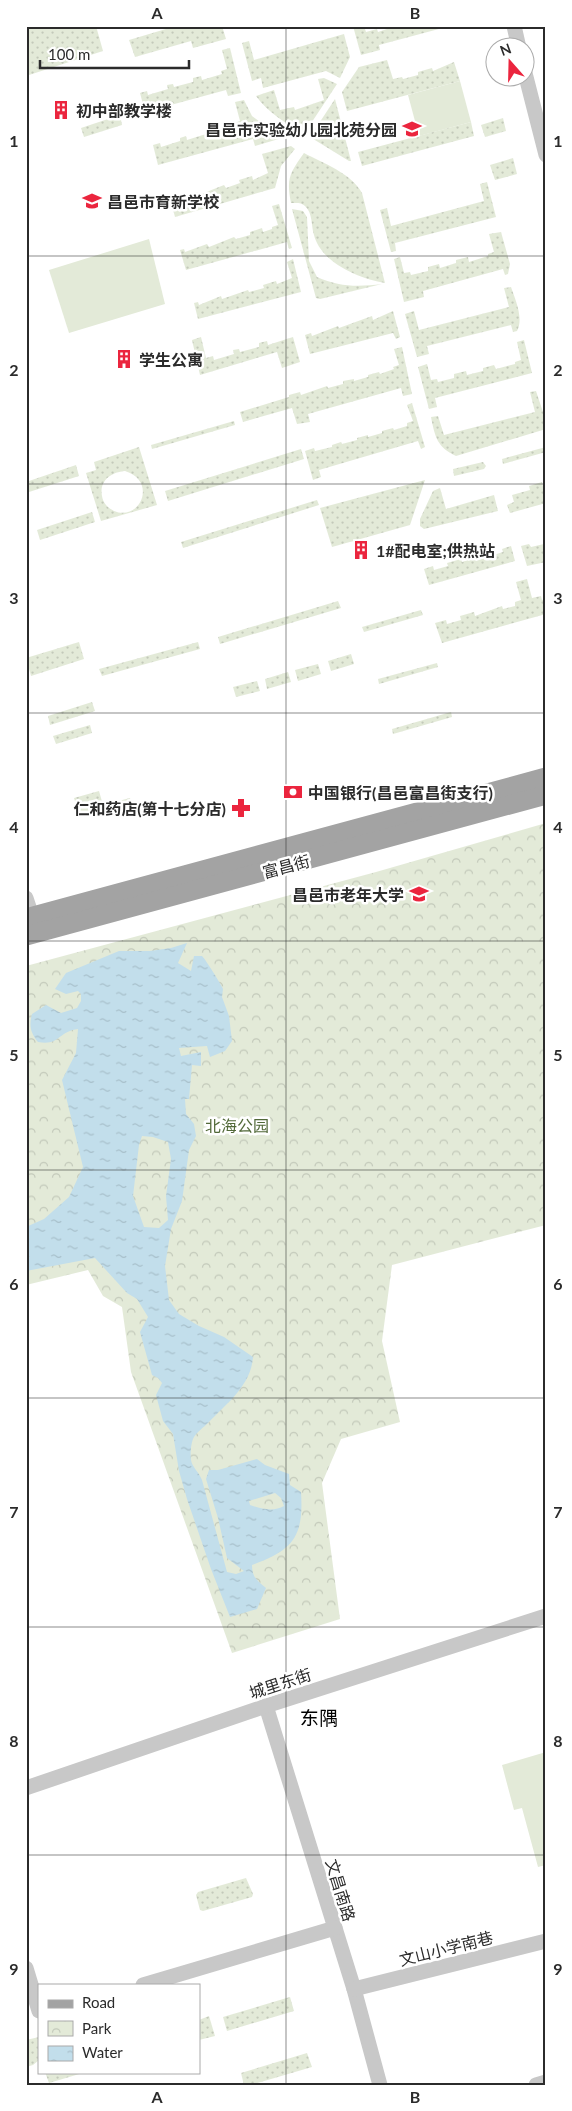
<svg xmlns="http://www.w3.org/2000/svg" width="572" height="2111" font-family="Lato,'Noto Sans SC',sans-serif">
<defs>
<pattern id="park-crowns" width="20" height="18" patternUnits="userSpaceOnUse" patternTransform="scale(1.25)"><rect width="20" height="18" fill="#e3ead8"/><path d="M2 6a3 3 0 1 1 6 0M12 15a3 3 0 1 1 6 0" fill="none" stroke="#c3c9ba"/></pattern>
<pattern id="garden-dots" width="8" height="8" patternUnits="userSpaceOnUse" patternTransform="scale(1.25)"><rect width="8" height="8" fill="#e3ead8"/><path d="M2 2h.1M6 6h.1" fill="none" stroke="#c3c9ba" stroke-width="1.8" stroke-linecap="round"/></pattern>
<pattern id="water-ripples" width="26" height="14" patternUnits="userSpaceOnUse" patternTransform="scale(1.25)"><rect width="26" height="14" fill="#c2deeb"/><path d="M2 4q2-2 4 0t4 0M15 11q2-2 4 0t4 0" fill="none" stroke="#a7bfca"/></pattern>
</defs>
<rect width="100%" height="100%" fill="#fff"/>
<!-- grass -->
<g fill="#e3ead8">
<polygon points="460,81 471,122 419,136 408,95"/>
<polygon points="149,239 165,304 69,333 49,270"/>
<polygon points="546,1752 546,1865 538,1867 522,1808 514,1810 502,1765"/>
</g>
<!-- park -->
<polygon fill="url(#park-crowns)" points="546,823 546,1225 392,1265 382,1341 400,1422 341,1439 322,1483 340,1619 232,1653 131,1372 122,1307 103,1296 88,1270 26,1285 26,966 376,872"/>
<!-- garden -->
<g fill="url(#garden-dots)" fill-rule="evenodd">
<polygon points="26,26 96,26 103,51 26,76"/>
<polygon points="176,26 222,26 226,39 193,48 191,41 135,57 129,40"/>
<polygon points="353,26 364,26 366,32 377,29 378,32 387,29 388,26 450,26 379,45 380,50 361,55"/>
<polygon points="344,34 350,57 340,78 326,71 263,88 261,78 252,81 242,43 249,41 254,60"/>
<polygon points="230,48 241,93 228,96 226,90 145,112 140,93 147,91 148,95 168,89 167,85 173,84 174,87 193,82 193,78 201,76 202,80 222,74 221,71 227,69 222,50"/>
<polygon points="387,60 393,79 402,77 403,79 418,75 418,72 432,68 433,71 454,62 460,81 347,111 342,92 359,67"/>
<path d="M324 78 337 84 304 134C286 123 268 113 256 96L274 90 280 110 294 107 295 110 324 100 318 79Z"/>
<polygon points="335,99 351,161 349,161 310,137"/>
<polygon points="244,100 252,116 282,138 255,146 253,139 158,165 153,145 160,143 161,147 180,141 180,138 186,136 187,140 206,134 205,130 214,128 215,132 235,127 234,123 240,121 235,102"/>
<polygon points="120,115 122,125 84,137 81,128"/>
<polygon points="503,118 506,131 485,137 481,125"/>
<polygon points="471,122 474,136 362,166 358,152"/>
<polygon points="291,146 295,149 281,166 275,188 175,217 170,198 174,197 175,200 197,192 199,195 224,185 226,188 240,183 239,180 252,176 253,180 268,173 262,154"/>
<path d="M304 153C323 163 351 173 362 193L385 283C360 279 321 263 314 235 311 226 313 213 305 206 301 202 296 203 291 203 286 178 290 173 304 153Z"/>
<polygon points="513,158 517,174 495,180 490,165"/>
<polygon points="487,182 496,217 395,243 396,251 391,252 380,210 387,208 391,226 484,201 480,184"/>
<polygon points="279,204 292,248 289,249 287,242 186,270 180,250 184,249 185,252 207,244 209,247 234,237 236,239 250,235 250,232 262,228 263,232 272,229 272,227 278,225 272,206"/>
<path d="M292 209 303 211 307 217 309 261 317 277C339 287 358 287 382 284L320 299 316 298Z"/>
<polygon points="501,232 510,264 508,274 505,275 503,269 423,291 424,297 404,302 394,259 400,257 404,273 410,272 411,275 428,271 428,267 439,264 440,268 456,263 456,260 468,257 469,262 488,256 488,254 494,252 489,234"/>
<polygon points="293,259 301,292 198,319 194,303 198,302 199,305 221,296 222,299 248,290 249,292 264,288 263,285 276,281 277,284 292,278 287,262"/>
<path d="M511 287C515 299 524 318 517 331L513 332 511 325 427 346 429 354 417 357 405 314 414 311 419 330 509 307 504 288Z"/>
<polygon points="393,311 400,337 396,339 393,333 310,354 305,335 311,333 312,336 338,326 339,328 372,316 373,320"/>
<polygon points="201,337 206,358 213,356 214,360 234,354 233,350 239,349 240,352 259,347 259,343 267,341 268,345 293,337 300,362 282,368 277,352 200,375 192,340"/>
<polygon points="524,340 532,373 435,398 437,407 429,409 418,367 427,364 431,380 437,379 438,382 454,378 454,374 466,371 467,375 483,371 483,368 494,365 496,369 515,364 515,362 521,360 517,342"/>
<polygon points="402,347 412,394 403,396 401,388 308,414 310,422 297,424 292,408 243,422 240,412 289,397 289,395 300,392 301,395 327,386 328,388 343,384 343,381 354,379 354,381 368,377 368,375 379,372 380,374 394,369 393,367 399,365 394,349"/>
<path d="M536 391 546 421V429L456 456C437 447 435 437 431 417L438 416 444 435 535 412 530 392Z"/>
<polygon points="412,403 425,447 421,449 418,441 319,470 321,477 313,480 305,451 314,448 315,451 332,447 332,445 341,442 342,444 357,440 357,438 368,435 368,437 382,433 382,431 393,428 394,430 407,426 407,423 413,421 407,405"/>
<polygon points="234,421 235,425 152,449 151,445"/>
<path d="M139 447 157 505 101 521 86 473 96 470 94 462ZM125 471C158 481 140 522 114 511 108 508 103 503 102 496 99 481 111 472 125 471Z"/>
<polygon points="546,447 546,452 503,464 502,459"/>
<polygon points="301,449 304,459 168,501 165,491"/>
<polygon points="483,462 486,466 484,469 454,476 453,469"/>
<polygon points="76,465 79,476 29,492 26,482"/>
<polygon points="425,480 410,525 332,547 320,508"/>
<polygon points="542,482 543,486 546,485 546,503 510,513 507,505 514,502 512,495 530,490 529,486"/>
<polygon points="440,488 446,509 494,495 498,511 424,529 420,526 420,519 433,491"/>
<polygon points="317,500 319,505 183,548 181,542"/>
<polygon points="92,512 95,522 40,540 37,530"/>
<polygon points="546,539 546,562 527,566 521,546 529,544 531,547 544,544 544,540"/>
<polygon points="511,546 515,561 429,585 424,569 433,566 434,570 448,566 447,563 461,559 462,562 489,553 490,556 503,552 502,549"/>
<polygon points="527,579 532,598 541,596 542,600 546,599 546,614 442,643 435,623 446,620 447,624 461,620 460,616 474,612 475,616 502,606 503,609 515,606 515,602 521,600 516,582"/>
<polygon points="338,601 341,608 220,644 218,637"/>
<polygon points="421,610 423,615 364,632 362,627"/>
<polygon points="79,642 84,659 31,676 26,658"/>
<polygon points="198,642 200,649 102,676 99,669"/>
<polygon points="351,654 354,664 331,671 328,661"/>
<polygon points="437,663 438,667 379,684 378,679"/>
<polygon points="318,664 321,674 298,681 295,670"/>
<polygon points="288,672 291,682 267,689 265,679"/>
<polygon points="257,681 260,691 236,697 233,687"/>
<polygon points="92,702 95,711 50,725 48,716"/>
<polygon points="451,712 452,717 393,734 392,729"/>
<polygon points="90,725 92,733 56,744 53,736"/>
<polygon points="99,791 103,805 130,798 131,803 80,817 74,798"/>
<polygon points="246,1878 253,1894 252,1897 203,1911 200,1910 196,1895 198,1892"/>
<polygon points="290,1997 294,2011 227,2031 223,2017"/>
<polygon points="209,2016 215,2036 199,2040 199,2020"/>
<polygon points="39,2037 39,2060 33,2065 26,2067 26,2040"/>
<polygon points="307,2053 312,2067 251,2085 244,2085 241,2073"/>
<polygon points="45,2072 86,2072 49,2083"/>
</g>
<!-- water -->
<path fill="url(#water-ripples)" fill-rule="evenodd" d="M187 943 178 963 191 971 194 956H202C206 960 221 984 223 989L222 997 229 1016 232 1041 225 1051 210 1057 207 1046 179 1048 181 1056 201 1052V1066L192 1065 189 1099H185L186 1114 194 1124 196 1136 189 1150 182 1201 171 1229 165 1266 169 1300 179 1314 199 1326 224 1337 253 1357C251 1386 226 1404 208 1423 204 1427 197 1432 194 1437 191 1442 190 1454 191 1460 192 1467 199 1472 202 1480L227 1572 236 1574 244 1571 227 1558 218 1518 206 1479 209 1470H218L257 1459 265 1465 289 1474 290 1485 301 1492C304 1537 293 1550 252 1565 252 1577 257 1581 266 1588L257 1609 230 1617 211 1569 187 1499 179 1471 173 1434 163 1421 156 1395 162 1383 158 1378 152 1375 140 1332 148 1317 137 1299 127 1293 95 1258 26 1271V1227L44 1219 69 1197 83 1167 62 1080 76 1053 78 1029C57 1032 60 1046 38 1042 30 1032 29 1025 32 1014L46 1005 61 1013 77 1008 81 1001V994L78 991 66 994 55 989 66 973 119 951H150L171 948ZM142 1136 153 1137 168 1142 171 1159 166 1196 168 1220 159 1228 144 1227 133 1196 139 1145ZM275 1493 281 1498 284 1506C274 1512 261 1509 250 1505L249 1501Z"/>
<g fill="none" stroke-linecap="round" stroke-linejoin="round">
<!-- minor -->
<g stroke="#c8c8c8" stroke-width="15">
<polyline points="514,26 519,48"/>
<polyline points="524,69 546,155"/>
<polyline points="26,898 35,925"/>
<polyline points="266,1706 354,1989 380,2085"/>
<polyline points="26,1788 266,1706 546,1616"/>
<polyline points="26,1968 39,2011"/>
<polyline points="143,1985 335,1928"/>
<polyline points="354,1989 546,1941"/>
<polyline points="536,2085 546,2082"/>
</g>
<!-- major -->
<g stroke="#a3a3a3" stroke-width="19">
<polyline points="26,918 546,777"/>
<polyline points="26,936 546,795"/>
</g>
</g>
<!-- grid -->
<path fill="none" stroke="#2b2b2b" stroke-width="1" stroke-opacity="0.55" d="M286 26V2085M26 256H546M26 484H546M26 713H546M26 941H546M26 1170H546M26 1398H546M26 1627H546M26 1855H546"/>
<!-- icons -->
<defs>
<g id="building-bare" transform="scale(1.5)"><path d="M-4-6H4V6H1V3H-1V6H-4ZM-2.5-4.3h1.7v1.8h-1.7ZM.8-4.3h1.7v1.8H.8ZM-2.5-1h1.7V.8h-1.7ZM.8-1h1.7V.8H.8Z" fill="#eb253e" stroke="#fff" stroke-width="2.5" paint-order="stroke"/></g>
<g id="school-bare" transform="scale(1.5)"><path d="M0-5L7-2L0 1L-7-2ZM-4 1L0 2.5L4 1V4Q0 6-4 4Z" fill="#eb253e" stroke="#fff" stroke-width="2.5" paint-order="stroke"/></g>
<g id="bank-bare" transform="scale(1.5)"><path d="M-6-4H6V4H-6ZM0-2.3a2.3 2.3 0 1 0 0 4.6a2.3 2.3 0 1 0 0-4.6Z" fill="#eb253e" stroke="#fff" stroke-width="2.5" paint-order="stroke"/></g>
<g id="pharmacy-bare" transform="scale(1.5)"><path d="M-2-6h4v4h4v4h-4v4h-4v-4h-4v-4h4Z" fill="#eb253e" stroke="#fff" stroke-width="2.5" paint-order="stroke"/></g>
</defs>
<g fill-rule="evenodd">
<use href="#building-bare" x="61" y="110"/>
<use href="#school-bare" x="412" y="129"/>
<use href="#school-bare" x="92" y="201"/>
<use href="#building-bare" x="124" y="359"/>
<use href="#building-bare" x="361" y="550"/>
<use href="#bank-bare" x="293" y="792"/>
<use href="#pharmacy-bare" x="241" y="808"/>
<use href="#school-bare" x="419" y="894"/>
</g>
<g text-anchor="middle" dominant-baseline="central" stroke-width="5" stroke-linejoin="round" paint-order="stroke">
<!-- poi labels -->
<g font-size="16" font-weight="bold" fill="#2b2b2b" stroke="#fff" text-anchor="start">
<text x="76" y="110">初中部教学楼</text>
<text x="397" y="129" text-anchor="end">昌邑市实验幼儿园北苑分园</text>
<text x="107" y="201">昌邑市育新学校</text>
<text x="139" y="359">学生公寓</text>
<text x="376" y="550">1#配电室;供热站</text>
<text x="308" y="792">中国银行(昌邑富昌街支行)</text>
<text x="226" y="808" text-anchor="end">仁和药店(第十七分店)</text>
<text x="404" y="894" text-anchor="end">昌邑市老年大学</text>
</g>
<!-- street labels -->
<g font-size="16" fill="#2b2b2b" stroke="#fff">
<text transform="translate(286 866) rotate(-15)">富昌街</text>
<text transform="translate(280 1683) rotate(-18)">城里东街</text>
<text transform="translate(341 1890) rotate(73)">文昌南路</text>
<text transform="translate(446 1948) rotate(-14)">文山小学南巷</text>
</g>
<!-- park labels -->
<g font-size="16" fill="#516838" stroke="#fff">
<text x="237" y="1125">北海公园</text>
</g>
<!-- quarter labels -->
<g font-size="19" fill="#000" stroke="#fff">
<text x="319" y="1717">东隅</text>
</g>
</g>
<!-- border -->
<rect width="572" height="2111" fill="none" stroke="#ffffff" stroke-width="55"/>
<!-- legend -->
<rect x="38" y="1984" width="162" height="90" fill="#ffffff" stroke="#aaaaaa"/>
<rect x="48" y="2000" width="25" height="8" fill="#a3a3a3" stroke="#aaaaaa"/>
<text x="82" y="2008" font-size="15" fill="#2b2b2b">Road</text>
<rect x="48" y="2021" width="25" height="15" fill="url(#park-crowns)" stroke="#aaaaaa"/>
<text x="82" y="2034" font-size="15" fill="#2b2b2b">Park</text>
<rect x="48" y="2046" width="25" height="15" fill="url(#water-ripples)" stroke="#aaaaaa"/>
<text x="82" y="2058" font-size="15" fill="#2b2b2b">Water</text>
<!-- north arrow -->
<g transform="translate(510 62) rotate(340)"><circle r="24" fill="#ffffff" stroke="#aaaaaa"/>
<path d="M0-4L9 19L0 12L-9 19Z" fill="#eb253e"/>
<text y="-8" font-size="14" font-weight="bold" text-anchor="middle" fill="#2b2b2b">N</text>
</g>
<!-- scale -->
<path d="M40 60v8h149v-8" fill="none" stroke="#2b2b2b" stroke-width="2.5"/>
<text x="48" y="60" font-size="15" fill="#2b2b2b" stroke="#ffffff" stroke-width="4" paint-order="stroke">100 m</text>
<rect x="28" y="28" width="516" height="2056" fill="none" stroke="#2b2b2b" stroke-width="2"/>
<g font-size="16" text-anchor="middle" font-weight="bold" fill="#2b2b2b">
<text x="157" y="19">A</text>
<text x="415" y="19">B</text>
<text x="14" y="147">1</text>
<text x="558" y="147">1</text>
<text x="14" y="376">2</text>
<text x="558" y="376">2</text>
<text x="14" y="604">3</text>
<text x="558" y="604">3</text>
<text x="14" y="833">4</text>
<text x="558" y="833">4</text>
<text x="14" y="1061">5</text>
<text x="558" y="1061">5</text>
<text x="14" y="1290">6</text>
<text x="558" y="1290">6</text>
<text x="14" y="1518">7</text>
<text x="558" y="1518">7</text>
<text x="14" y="1747">8</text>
<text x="558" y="1747">8</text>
<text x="14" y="1975">9</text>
<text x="558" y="1975">9</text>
<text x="157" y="2103">A</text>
<text x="415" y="2103">B</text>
</g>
</svg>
